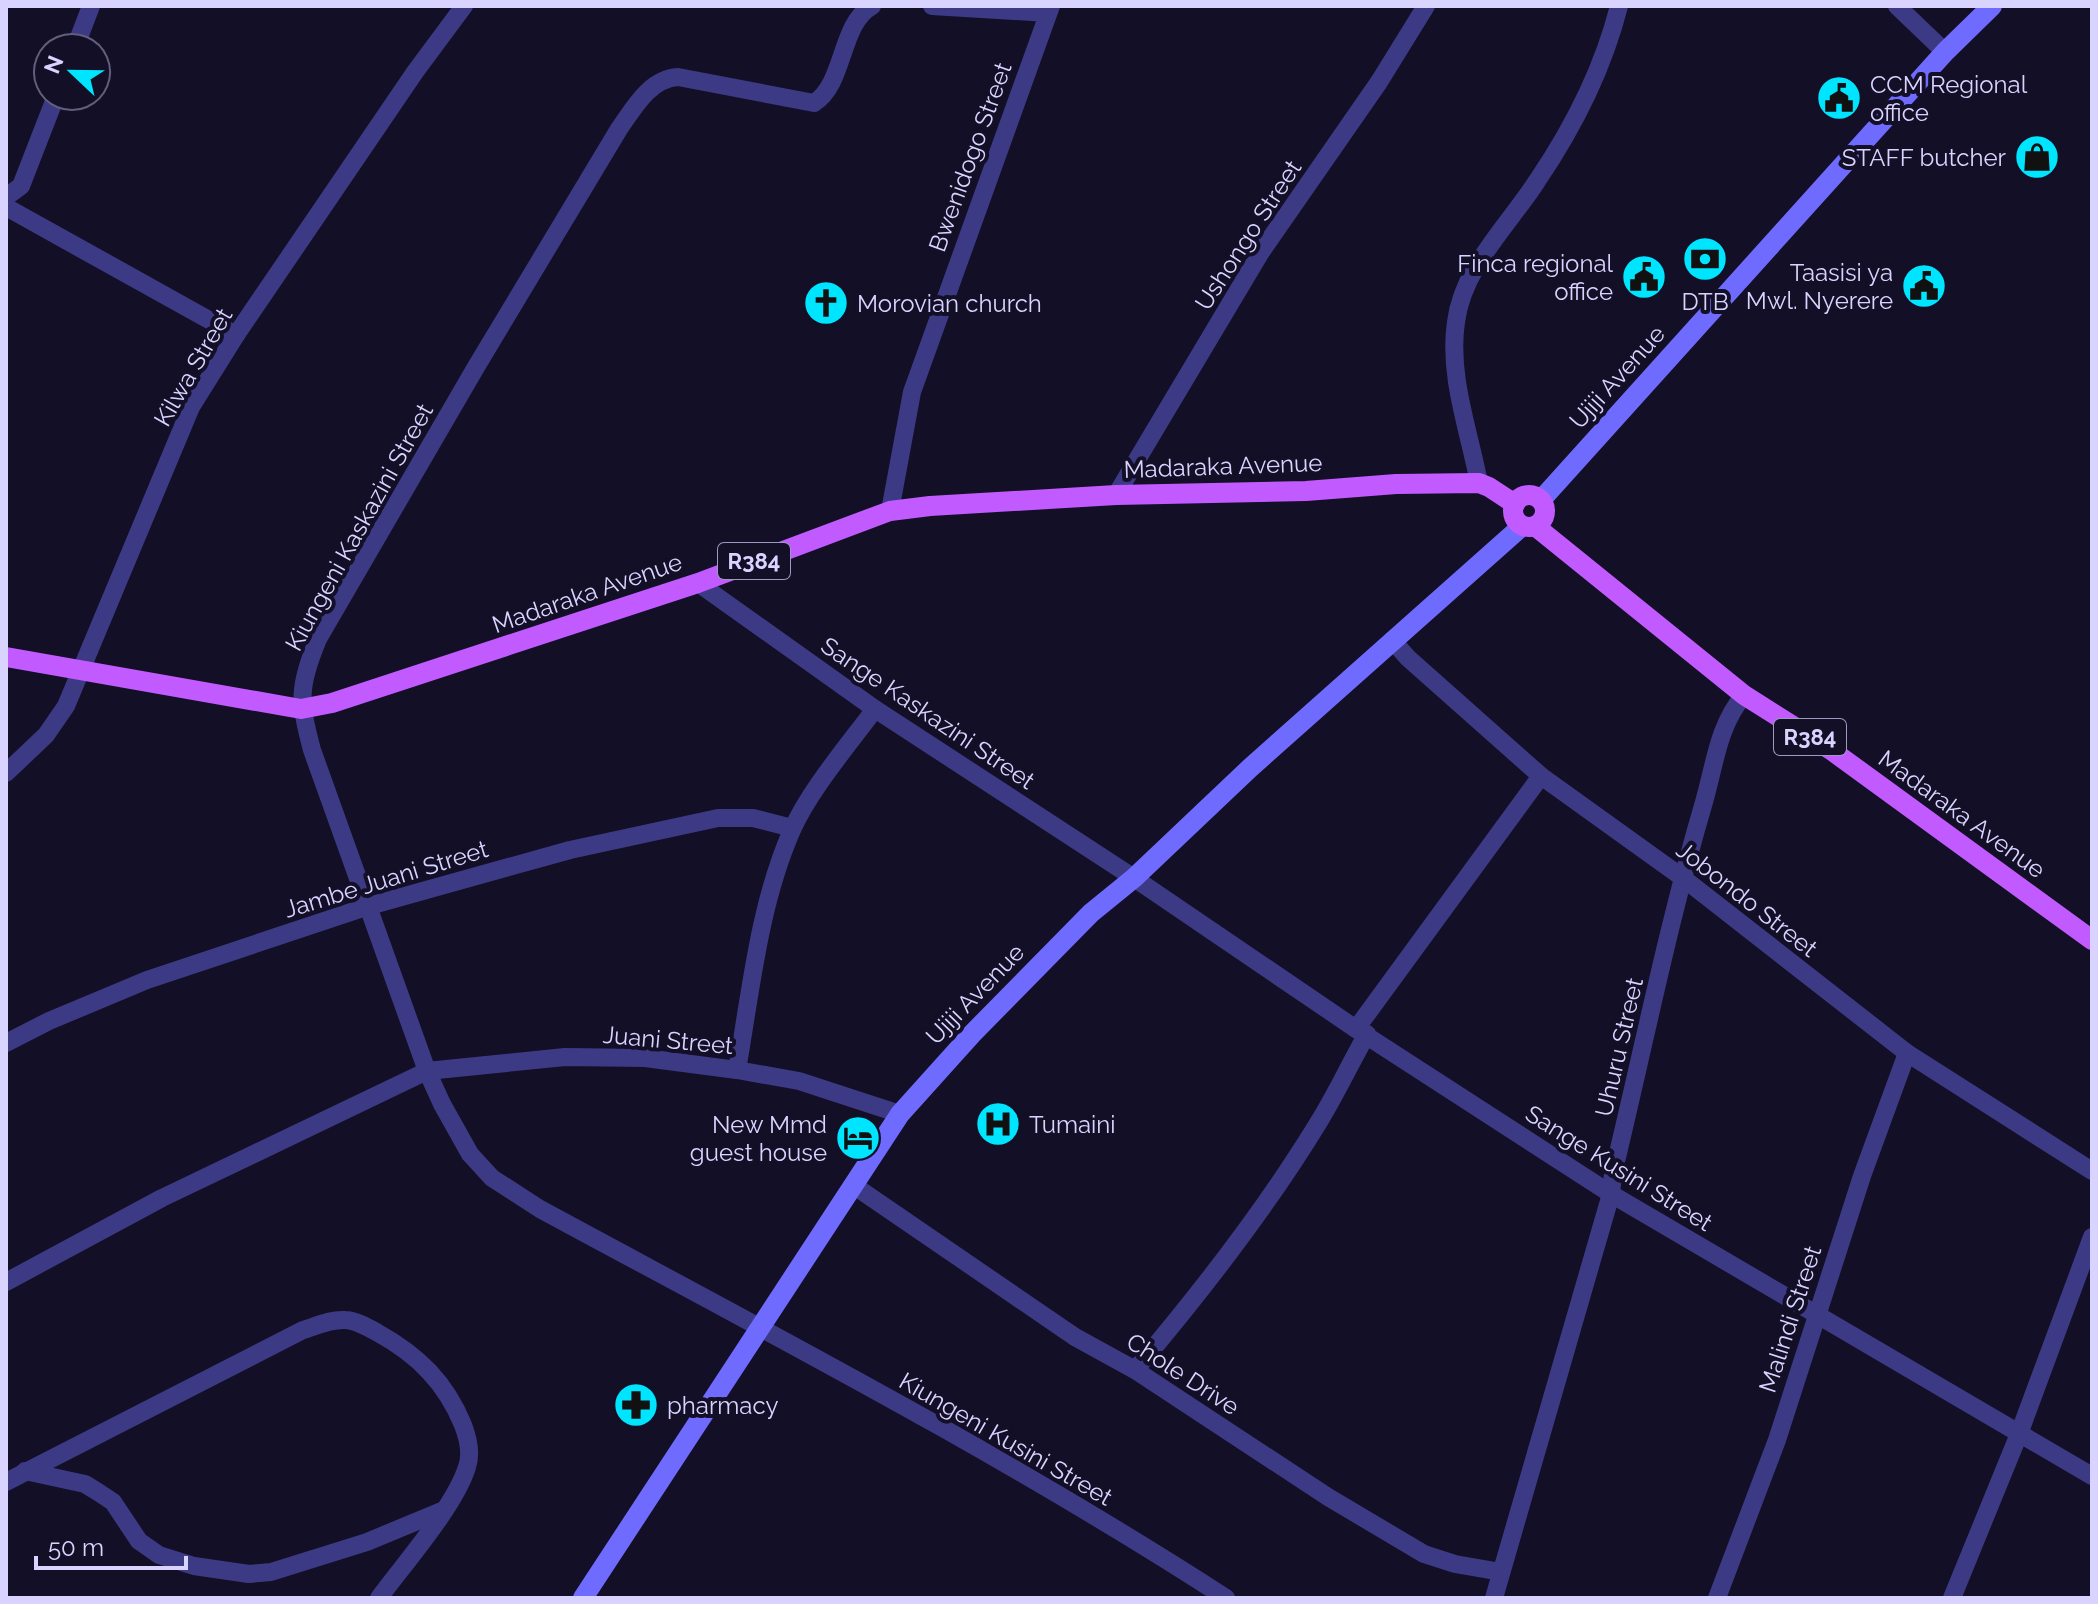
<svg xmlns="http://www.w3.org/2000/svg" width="2098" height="1604" font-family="Raleway,sans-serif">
<rect width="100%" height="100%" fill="#130f26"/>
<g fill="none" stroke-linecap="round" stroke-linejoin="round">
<!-- street -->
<g stroke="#3d3a85" stroke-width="18">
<path d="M872 6C840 23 845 84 814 103L678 77C649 79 634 108 619 129L476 367 318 639C298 687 299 701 312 750L427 1071 442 1104 470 1154 492 1178 540 1209C771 1334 1005 1455 1226 1598"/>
<polyline points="932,6 1048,13"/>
<polyline points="1897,6 1945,52"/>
<polyline points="75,48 91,6"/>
<polyline points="6,197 21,186 56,96"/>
<polyline points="6,207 236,335"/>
<path d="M1479 483C1469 430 1448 376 1456 322 1463 267 1508 226 1537 181 1573 128 1603 69 1619 6"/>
<polyline points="1116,495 1261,252 1379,82 1426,6"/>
<polyline points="890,511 912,392 1051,6"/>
<polyline points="698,583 875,709 1134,878 1356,1029 1611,1194 2092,1476"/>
<polyline points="1392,640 1408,658 1541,776 1683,878 1907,1053 2092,1171"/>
<polyline points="6,773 46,735 66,706 191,407 236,335 415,72 464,6"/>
<polyline points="1356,1029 1541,776"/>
<polyline points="6,1043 49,1021 147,980 369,906 570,850 718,818 753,818 792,828"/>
<path d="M737 1070C751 990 759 905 792 830 809 791 849 744 875 709"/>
<polyline points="853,1185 1075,1337 1135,1370 1328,1497 1424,1554 1455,1564 1501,1572"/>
<polyline points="6,1282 162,1198 427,1071 565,1057 645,1058 737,1070 799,1081 900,1114"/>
<path d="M1135 1370C1202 1291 1266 1209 1320 1120 1337 1092 1351 1062 1367 1034"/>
<polyline points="25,1471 85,1484 98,1492 113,1502 139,1541 159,1555 194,1566 249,1574 271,1572 367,1542 444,1510"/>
<path d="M6 1482 303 1330C316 1326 331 1319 345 1320 355 1320 369 1328 378 1333 418 1355 446 1383 463 1425 468 1438 472 1453 467 1467 455 1506 404 1564 379 1598"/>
<path d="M1494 1598 1611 1194 1613 1174C1643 1050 1668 924 1704 802 1715 764 1718 726 1744 695"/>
<polyline points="1717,1598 1777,1440 1862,1176 1907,1053"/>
<polyline points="1952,1598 2019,1434 2092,1237"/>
</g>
<!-- secondary -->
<g stroke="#6f6bff" stroke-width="20">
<polyline points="1541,500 1945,52 1992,6"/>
<polyline points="583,1598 900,1114 972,1034 1091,913 1134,878 1250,768 1521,527"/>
</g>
<!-- primary -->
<g stroke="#c25bff" stroke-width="20">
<circle cx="1529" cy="511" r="16"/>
<polyline points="1535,526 1744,695 1831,750 2092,940"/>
<polyline points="6,657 301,709 332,703 698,583 890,511 930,506 1116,495 1306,491 1396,484 1479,483 1489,487 1515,504"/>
</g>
</g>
<!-- icons -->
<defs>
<g id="civic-disc" transform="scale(2.3)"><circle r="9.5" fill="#00e5ff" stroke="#130f26"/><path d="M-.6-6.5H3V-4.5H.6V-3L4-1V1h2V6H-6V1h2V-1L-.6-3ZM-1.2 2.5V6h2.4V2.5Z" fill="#111"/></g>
<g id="shop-disc" transform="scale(2.3)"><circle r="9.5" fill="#00e5ff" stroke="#130f26"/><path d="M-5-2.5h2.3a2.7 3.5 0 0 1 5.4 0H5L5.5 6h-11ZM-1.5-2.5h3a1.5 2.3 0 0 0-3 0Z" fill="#111"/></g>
<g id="bank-disc" transform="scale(2.3)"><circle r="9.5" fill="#00e5ff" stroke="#130f26"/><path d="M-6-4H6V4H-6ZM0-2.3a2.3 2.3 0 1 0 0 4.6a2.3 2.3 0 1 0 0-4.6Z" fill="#111"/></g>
<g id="church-disc" transform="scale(2.3)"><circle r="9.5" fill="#00e5ff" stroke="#130f26"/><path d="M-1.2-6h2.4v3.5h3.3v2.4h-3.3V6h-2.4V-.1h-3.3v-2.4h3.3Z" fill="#111"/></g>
<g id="hospital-disc" transform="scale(2.3)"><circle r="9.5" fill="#00e5ff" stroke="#130f26"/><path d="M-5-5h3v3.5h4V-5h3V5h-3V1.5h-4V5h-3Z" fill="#111"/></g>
<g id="hotel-disc" transform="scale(2.3)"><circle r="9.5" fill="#00e5ff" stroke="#130f26"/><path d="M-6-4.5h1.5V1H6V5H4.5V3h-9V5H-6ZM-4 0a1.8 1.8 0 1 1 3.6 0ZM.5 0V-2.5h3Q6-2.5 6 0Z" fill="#111"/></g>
<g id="pharmacy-disc" transform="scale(2.3)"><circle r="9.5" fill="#00e5ff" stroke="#130f26"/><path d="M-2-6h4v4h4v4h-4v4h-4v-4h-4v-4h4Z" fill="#111"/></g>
</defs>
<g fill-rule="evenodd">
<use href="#civic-disc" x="1839" y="98"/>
<use href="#shop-disc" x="2037" y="157"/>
<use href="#bank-disc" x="1705" y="259"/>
<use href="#civic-disc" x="1644" y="277"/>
<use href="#civic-disc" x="1924" y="286"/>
<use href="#church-disc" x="826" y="303"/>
<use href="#hospital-disc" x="998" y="1124"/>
<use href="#hotel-disc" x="858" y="1138"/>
<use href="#pharmacy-disc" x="636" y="1405"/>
</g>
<g text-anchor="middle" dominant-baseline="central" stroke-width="8" stroke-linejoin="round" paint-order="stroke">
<!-- shield labels -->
<g fill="#130f26" stroke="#9e99be" stroke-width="2">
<rect x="718" y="543" width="72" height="36" rx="6"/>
<rect x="1774" y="719" width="72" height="36" rx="6"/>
</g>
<g font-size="22" font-weight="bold" fill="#d9d4ff">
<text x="754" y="561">R384</text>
<text x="1810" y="737">R384</text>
</g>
<!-- poi labels -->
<g font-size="24" fill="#d9d4ff" stroke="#130f26" text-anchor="start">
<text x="1870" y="84">CCM Regional<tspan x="1870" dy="28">office</tspan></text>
<text x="2006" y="157" text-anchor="end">STAFF butcher</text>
<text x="1613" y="263" text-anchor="end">Finca regional<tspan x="1613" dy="28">office</tspan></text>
<text x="1893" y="272" text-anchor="end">Taasisi ya<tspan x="1893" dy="28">Mwl. Nyerere</tspan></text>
<text x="1705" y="301" text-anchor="middle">DTB</text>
<text x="857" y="303">Morovian church</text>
<text x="827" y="1124" text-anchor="end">New Mmd<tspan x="827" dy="28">guest house</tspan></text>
<text x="1029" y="1124">Tumaini</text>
<text x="667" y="1405">pharmacy</text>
</g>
<!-- street labels -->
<g font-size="24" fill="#d9d4ff" stroke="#130f26">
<text transform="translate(970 157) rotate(-70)">Bwenidogo Street</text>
<text transform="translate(1248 235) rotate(-57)">Ushongo Street</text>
<text transform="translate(193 367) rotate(-60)">Kilwa Street</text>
<text transform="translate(1617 377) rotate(-48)">Ujiji Avenue</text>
<text transform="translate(1223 466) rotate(-2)">Madaraka Avenue</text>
<text transform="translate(359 527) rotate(-61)">Kiungeni Kaskazini Street</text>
<text transform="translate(587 593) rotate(-19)">Madaraka Avenue</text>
<text transform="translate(928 713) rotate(34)">Sange Kaskazini Street</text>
<text transform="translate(1962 814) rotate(36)">Madaraka Avenue</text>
<text transform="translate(386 879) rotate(-17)">Jambe Juani Street</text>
<text transform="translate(1747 899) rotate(38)">Jobondo Street</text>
<text transform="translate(975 994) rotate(-46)">Ujiji Avenue</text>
<text transform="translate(668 1040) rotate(5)">Juani Street</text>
<text transform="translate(1619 1047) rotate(-77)">Uhuru Street</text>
<text transform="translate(1619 1168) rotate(32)">Sange Kusini Street</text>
<text transform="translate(1790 1319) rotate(-72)">Malindi Street</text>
<text transform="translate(1183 1374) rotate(33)">Chole Drive</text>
<text transform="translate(1006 1439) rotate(30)">Kiungeni Kusini Street</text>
</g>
</g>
<!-- border -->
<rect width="2098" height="1604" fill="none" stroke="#d9d4ff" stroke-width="16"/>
<!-- north arrow -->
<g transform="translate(72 72) rotate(292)"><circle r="38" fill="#130f26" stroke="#625e7d" stroke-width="2"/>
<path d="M0-6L14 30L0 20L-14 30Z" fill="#00e5ff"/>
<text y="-12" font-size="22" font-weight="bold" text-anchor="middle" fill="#d9d4ff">N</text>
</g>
<!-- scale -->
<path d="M36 1556v12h150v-12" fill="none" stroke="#d9d4ff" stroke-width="4"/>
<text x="48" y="1556" font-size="24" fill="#d9d4ff" stroke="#130f26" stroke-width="6" paint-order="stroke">50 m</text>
</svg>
